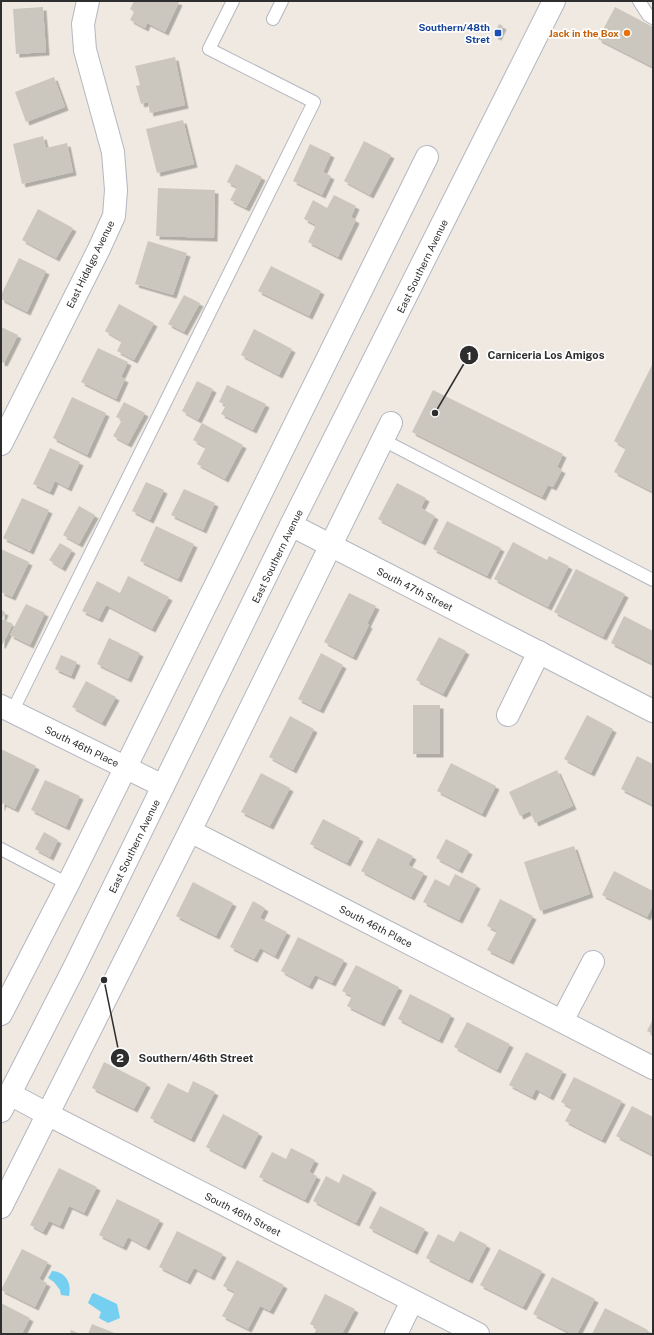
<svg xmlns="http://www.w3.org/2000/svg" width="654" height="1335" font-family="'Public Sans',sans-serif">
<defs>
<filter id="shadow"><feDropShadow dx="3.5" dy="3.5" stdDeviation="0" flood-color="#0004"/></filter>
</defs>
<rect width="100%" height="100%" fill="#efe9e1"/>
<!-- water -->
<g fill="#75cff0">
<path d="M52 1271C66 1272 72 1283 69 1296L61 1295 60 1290 54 1282 48 1278Z"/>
<polygon points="94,1293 117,1304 120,1318 108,1323 99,1318 101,1312 88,1303 92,1294"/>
</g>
<!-- building -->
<g fill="#cbc7bf" filter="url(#shadow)">
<polygon points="134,1 177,1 179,2 165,32 147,23 145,28 130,20 134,12 130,9"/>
<polygon points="43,7 46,52 16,54 13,9"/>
<polygon points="615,7 653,27 653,67 598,39"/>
<polygon points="499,24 503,26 498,37 494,35"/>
<polygon points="175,57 185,105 150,113 148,102 141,104 136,86 140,85 135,66"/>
<polygon points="54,77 65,107 26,122 15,92"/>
<polygon points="183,120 194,164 157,173 146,129"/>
<polygon points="43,136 46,148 67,143 73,172 22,184 13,144"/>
<polygon points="364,141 391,155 370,195 344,181"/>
<polygon points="310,144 331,154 323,172 331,176 322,195 293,181"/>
<polygon points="236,164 262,177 246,208 230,200 237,187 227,182"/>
<polygon points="158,188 215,190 214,238 156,236"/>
<polygon points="334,195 356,206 351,217 356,220 338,257 308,242 316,225 304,219 313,200 327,208"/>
<polygon points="38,209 73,228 56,258 22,240"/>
<polygon points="148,241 187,253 173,295 135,284"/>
<polygon points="19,258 46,271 27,312 1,299 1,295"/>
<polygon points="271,266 321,291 309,316 258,291"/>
<polygon points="184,295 200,303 184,332 168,324"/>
<polygon points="119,304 154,323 134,360 117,351 122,341 105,331"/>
<polygon points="1,327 18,335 4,363 1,362"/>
<polygon points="254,329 292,349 279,375 241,355"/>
<polygon points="98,348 128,362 121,377 125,379 116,399 81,382"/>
<polygon points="653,363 653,492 614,472 626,448 614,441"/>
<polygon points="197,381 213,389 198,420 182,411"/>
<polygon points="227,385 266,404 253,430 221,414 226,405 219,402"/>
<polygon points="433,390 563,454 557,467 562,470 553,487 548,485 542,497 412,432"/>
<polygon points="72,397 106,413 87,455 53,438"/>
<polygon points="124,402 145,413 128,444 113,436 122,420 116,417"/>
<polygon points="202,423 243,445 225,479 197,464 206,447 193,440"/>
<polygon points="50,448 80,462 68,488 55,481 50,492 33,484"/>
<polygon points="146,482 164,490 150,520 132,511"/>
<polygon points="397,483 426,498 421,508 435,516 422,542 378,519"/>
<polygon points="184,489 215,503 203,530 171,515"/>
<polygon points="22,498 49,510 30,551 3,538"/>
<polygon points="79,506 95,515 79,544 63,535"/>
<polygon points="447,521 501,548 487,576 433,549"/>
<polygon points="156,526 194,544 178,579 140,561"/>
<polygon points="513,542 547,560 549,556 569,566 548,607 494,579"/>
<polygon points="60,543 72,550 62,568 49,560"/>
<polygon points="1,549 29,562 12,597 1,592"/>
<polygon points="576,569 625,594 603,637 554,612"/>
<polygon points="128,576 169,597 152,629 106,605 99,619 82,611 97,581 120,593"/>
<polygon points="349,593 376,606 367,624 369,625 353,657 324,642"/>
<polygon points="26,604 45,613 30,645 10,635"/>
<polygon points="1,610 5,612 2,619 13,624 2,645 1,645"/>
<polygon points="624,616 653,631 653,664 611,643"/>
<polygon points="439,637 466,651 443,694 416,680"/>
<polygon points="109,638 140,653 128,679 97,664"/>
<polygon points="321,653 343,665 320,710 298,699"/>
<polygon points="61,655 77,662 71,676 55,669"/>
<polygon points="86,681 116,697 102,723 72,707"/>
<rect x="413" y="705" width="27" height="49"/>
<polygon points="587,715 613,729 591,773 564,759"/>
<polygon points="290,716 314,729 293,770 269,757"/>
<polygon points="1,749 36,766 15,809 3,803 1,808"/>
<polygon points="637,756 653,764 653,805 621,789"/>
<polygon points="451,763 496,786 482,814 437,791"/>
<polygon points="557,770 573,806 535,823 530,811 520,816 509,792"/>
<polygon points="261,773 290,788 270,826 241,812"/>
<polygon points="45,780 80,796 66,827 31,810"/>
<polygon points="323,819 360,838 347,863 310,844"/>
<polygon points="44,832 58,840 50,857 35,849"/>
<polygon points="378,838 413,856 408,865 424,873 411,897 361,871"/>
<polygon points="446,839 469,851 459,870 436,858"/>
<polygon points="574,846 590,894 540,911 524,862"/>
<polygon points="614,871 653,891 653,905 647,917 602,895"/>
<polygon points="455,874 477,885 459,920 423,902 435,879 449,886"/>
<polygon points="193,882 233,903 216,936 176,916"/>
<polygon points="500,899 533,916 510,961 487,950 497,931 487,926"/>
<polygon points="253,901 265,908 260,918 287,932 275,956 260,948 254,959 230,947"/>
<polygon points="298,937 344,960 332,983 315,975 309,986 281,971"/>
<polygon points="356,965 399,987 381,1023 347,1006 352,996 342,991"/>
<polygon points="410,994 451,1015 439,1040 398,1019"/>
<polygon points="653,1019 653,1034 647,1031"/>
<polygon points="467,1022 510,1044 497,1070 454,1047"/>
<polygon points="526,1052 563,1071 550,1097 536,1089 532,1097 509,1085"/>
<polygon points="104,1062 147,1084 134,1109 92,1088"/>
<polygon points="574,1077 622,1101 602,1140 565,1121 572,1108 561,1102"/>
<polygon points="193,1081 215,1092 191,1139 150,1118 168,1083 188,1093"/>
<polygon points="632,1106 653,1117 653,1155 616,1136"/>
<polygon points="223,1114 259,1133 242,1166 206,1147"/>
<polygon points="291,1148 315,1160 309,1172 317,1176 305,1200 259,1177 272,1152 286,1159"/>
<polygon points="59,1168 97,1187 84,1213 69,1206 60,1226 49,1221 43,1232 30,1225"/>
<polygon points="343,1174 373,1189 356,1223 313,1201 326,1176 339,1183"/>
<polygon points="117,1199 160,1220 146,1247 128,1237 123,1247 99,1235"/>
<polygon points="380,1206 425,1229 414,1251 369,1228"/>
<polygon points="177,1231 223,1254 211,1277 194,1268 187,1281 159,1267"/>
<polygon points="460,1231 487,1245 469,1280 426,1258 438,1234 454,1242"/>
<polygon points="22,1249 48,1262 39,1279 47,1283 35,1307 1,1290"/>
<polygon points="499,1249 542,1271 523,1307 480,1285"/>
<polygon points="237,1260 284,1285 270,1311 260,1306 248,1329 222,1316 235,1292 223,1286"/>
<polygon points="552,1277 595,1299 577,1334 572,1334 533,1314"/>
<polygon points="325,1294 355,1309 342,1334 314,1334 317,1328 310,1324"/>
<polygon points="1,1303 30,1318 22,1334 1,1334"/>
<polygon points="605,1308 648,1330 645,1334 592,1334"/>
<polygon points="92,1324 117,1334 88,1334"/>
<polygon points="71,1330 80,1334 70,1334"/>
</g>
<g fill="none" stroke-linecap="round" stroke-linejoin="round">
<!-- service casing -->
<g stroke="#b4b7c1" stroke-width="14">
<g id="service">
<polyline points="639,1 648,15 653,18"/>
<polyline points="273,19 282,1"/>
<polyline points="383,440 653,580"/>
<polyline points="12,712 314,102 209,49 233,1"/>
<polyline points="1,849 68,884"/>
</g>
</g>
<!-- minor casing -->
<g stroke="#b4b7c1" stroke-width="24">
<g id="minor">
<polyline points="1,444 99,249 114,216 116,190 113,152 85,50 83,24 88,1"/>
<polyline points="291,525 653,711"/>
<polyline points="1,706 163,786"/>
<polyline points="508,715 539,652"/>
<polyline points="190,831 653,1068"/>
<polyline points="1,1014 68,884 427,157"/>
<polyline points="562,1021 593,962"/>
<polyline points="10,1094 47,1114 478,1334"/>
<polyline points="1,1207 190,831 391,423"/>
<polyline points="396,1334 412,1301"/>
</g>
</g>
<!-- secondary casing -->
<g stroke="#b4b7c1" stroke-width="24">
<polyline id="secondary" points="1,1111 74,968 291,525 554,1"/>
</g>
<!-- service -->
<use href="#service" stroke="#fff" stroke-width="12"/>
<!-- minor -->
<use href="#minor" stroke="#fff" stroke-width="22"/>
<!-- secondary -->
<use href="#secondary" stroke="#fff" stroke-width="22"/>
</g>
<!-- markers -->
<rect fill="#1a4fb4" stroke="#fff" stroke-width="1.5" x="494" y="29" width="8" height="8" rx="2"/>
<circle fill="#e8710a" stroke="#fff" stroke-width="1.5" cx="627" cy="33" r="4"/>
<g text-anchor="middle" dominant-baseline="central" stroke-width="3.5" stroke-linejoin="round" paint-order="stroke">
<!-- transit labels -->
<g font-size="10" font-weight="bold" fill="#164399" stroke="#fff" text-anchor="end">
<text x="490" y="27">Southern/48th<tspan x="490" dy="12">Stret</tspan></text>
</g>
<!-- food labels -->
<g font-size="10" font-weight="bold" fill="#c56008" stroke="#fff" text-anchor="end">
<text x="619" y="33">Jack in the Box</text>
</g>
<!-- street labels -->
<g font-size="10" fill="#2e2e2e" stroke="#fff">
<text transform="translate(90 264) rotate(-64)">East Hidalgo Avenue</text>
<text transform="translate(422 266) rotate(-64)">East Southern Avenue</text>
<text transform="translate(277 556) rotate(-64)">East Southern Avenue</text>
<text transform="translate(415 589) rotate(27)">South 47th Street</text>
<text transform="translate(82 746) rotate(26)">South 46th Place</text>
<text transform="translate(134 846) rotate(-64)">East Southern Avenue</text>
<text transform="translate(376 926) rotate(27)">South 46th Place</text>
<text transform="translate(243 1214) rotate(27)">South 46th Street</text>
</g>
</g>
<!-- callouts -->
<path fill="none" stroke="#2e2e2e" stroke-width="1.5" d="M435 413L469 355M104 980L120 1058"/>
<g fill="#2e2e2e" stroke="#fff" stroke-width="1.5">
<circle cx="435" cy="413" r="4"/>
<circle cx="104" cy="980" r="4"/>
<circle cx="469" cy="355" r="10"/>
<circle cx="120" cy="1058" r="10"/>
</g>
<g font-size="12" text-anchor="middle" font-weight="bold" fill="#fff">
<text x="469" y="360">1</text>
<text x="120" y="1062">2</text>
</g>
<g font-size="11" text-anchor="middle" font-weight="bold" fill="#2e2e2e" stroke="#fff" stroke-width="3.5" stroke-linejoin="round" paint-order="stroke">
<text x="546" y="359">Carniceria Los Amigos</text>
<text x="196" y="1062">Southern/46th Street</text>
</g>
<!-- border -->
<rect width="654" height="1335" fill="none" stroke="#2e2e2e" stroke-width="4"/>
</svg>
